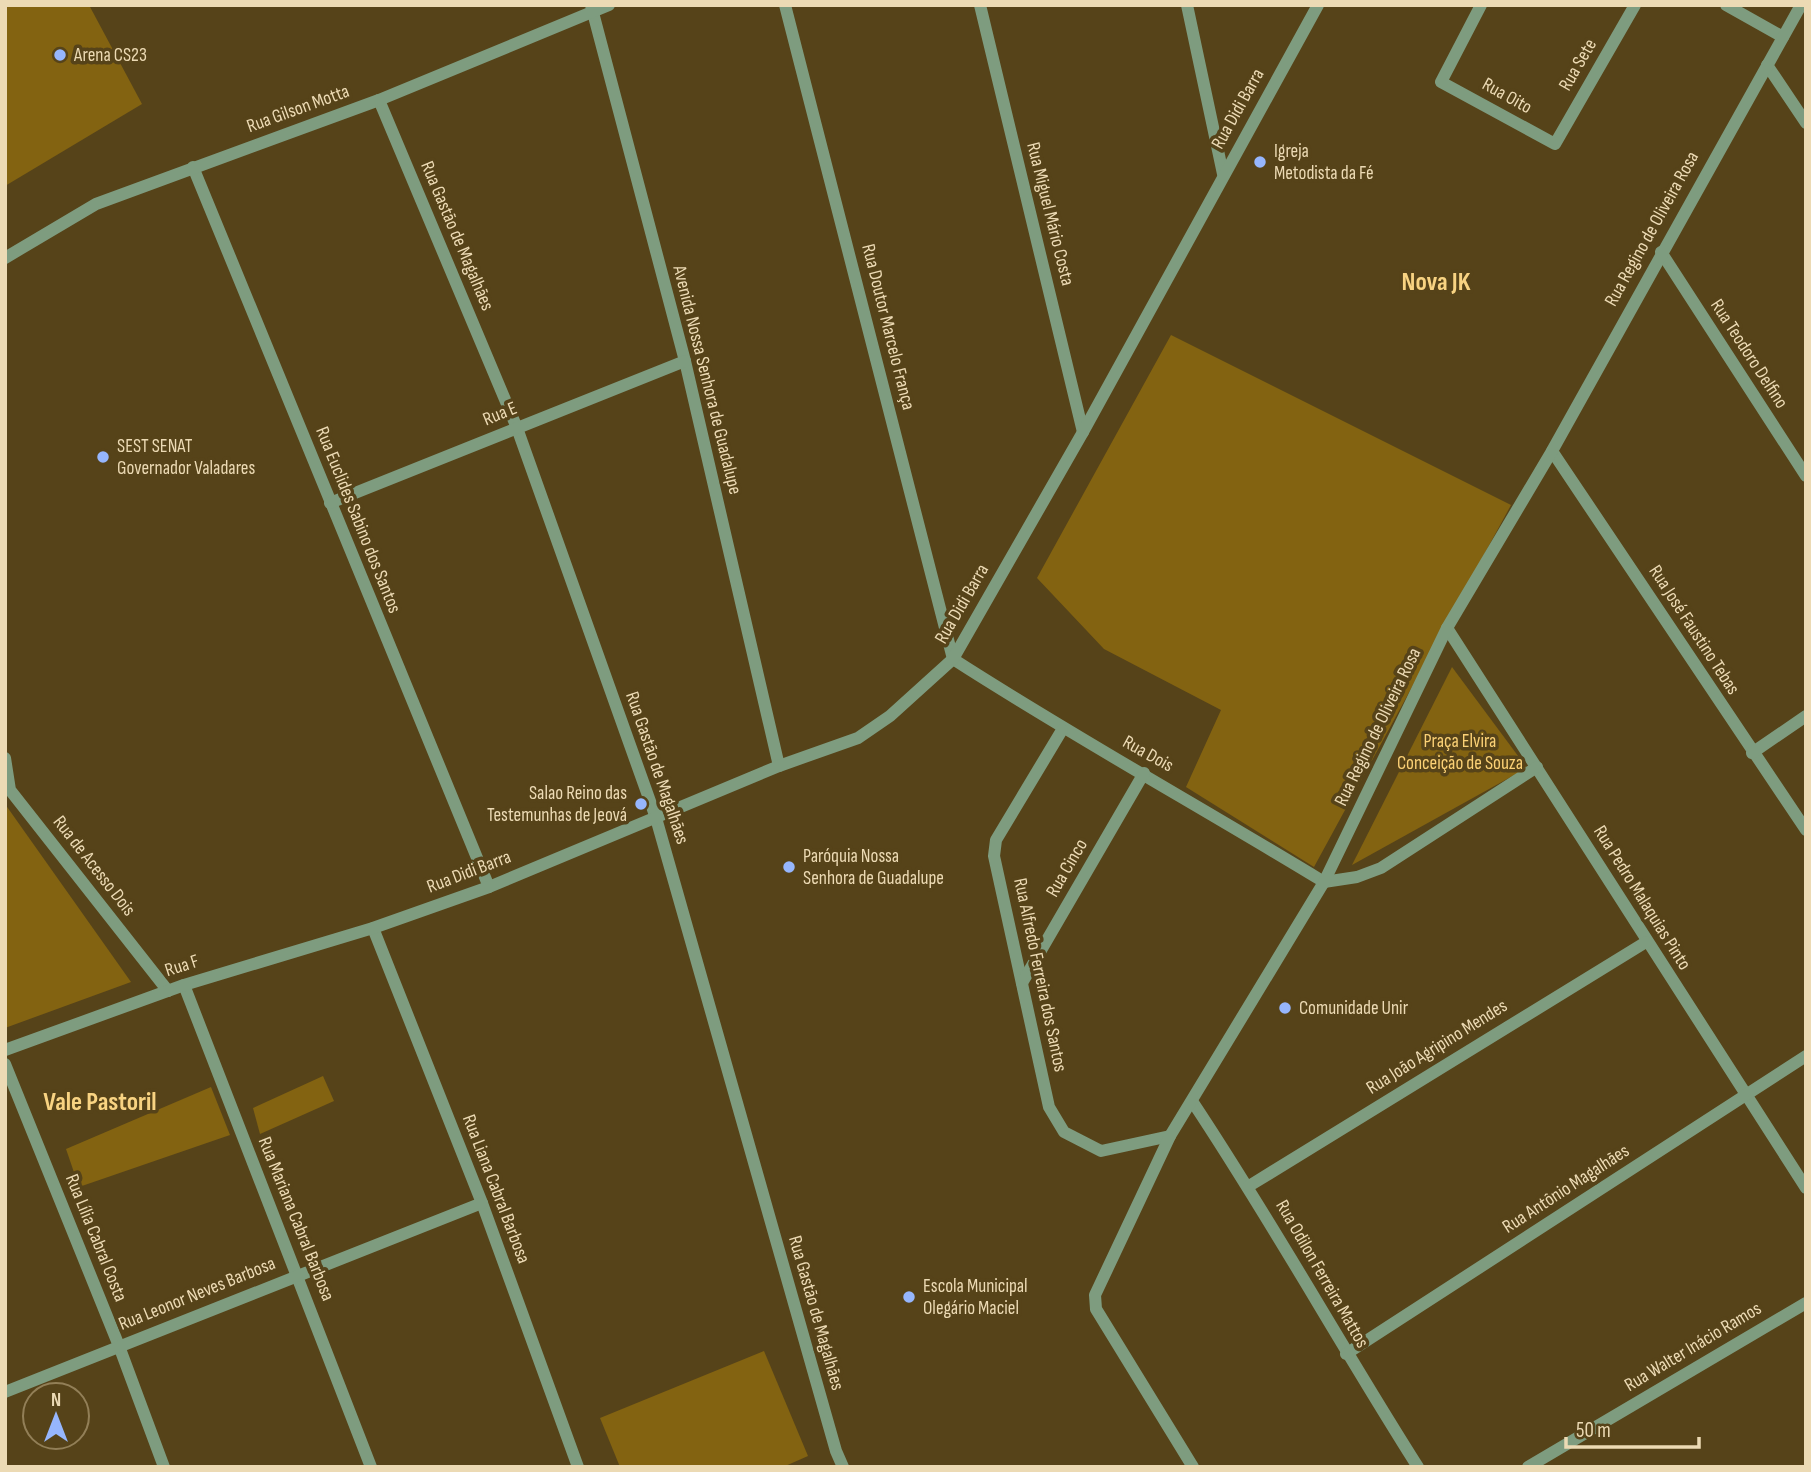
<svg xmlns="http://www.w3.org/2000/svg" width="1811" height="1472" font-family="'Sofia Sans Condensed',sans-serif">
<rect width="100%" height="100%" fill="#564319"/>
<!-- green -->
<g fill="#836311">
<polygon points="5,5 89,5 142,104 5,186"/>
<polygon points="1171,335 1511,505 1314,867 1186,787 1221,710 1104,649 1037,578"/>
<polygon points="1452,667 1527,768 1352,865"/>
<polygon points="5,804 131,982 5,1028"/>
<polygon points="323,1076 334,1101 260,1134 253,1108"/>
<polygon points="211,1087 230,1135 79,1187 66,1149"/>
<polygon points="764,1351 808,1456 783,1467 620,1467 600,1418"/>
</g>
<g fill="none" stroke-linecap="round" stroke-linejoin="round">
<!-- minor -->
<g stroke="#7e9c7f" stroke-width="12">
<polyline points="591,5 685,361 779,766"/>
<polyline points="785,5 953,659"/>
<polyline points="980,5 1083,432"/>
<polyline points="1187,5 1223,174"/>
<polyline points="1481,5 1441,82 1555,144 1635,5"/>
<polyline points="1726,5 1783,37"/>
<polyline points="1767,65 1806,123"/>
<polyline points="379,100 517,428 656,818 836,1451 843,1467"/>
<polyline points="193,167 489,887"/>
<polyline points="1661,252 1806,476"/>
<polyline points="5,258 96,204 379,100 609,5"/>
<polyline points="1552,451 1806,830"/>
<polyline points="330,503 685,361"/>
<polyline points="1447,628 1806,1188"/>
<path d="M953 659C1074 737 1201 807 1324 882"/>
<polyline points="1062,730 996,840 994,856 1049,1107 1064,1132 1101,1151 1170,1136"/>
<polyline points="1752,753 1806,716"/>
<polyline points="5,758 10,790 168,991"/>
<polyline points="1324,882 1357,877 1381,868 1537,767"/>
<polyline points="373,928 482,1203 578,1467"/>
<polyline points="1022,983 1144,773"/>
<polyline points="184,985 371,1467"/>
<polyline points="5,1050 184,985 373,928 489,887 779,766 858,738 890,716 953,659 1083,432 1318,5"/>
<polyline points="5,1064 119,1346 164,1467"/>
<path d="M1192 1101C1272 1221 1341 1346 1418 1467"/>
<polyline points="1249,1186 1646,942"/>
<polyline points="1346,1354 1806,1056"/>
<polyline points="5,1392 482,1203"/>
<polyline points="1193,1467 1096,1309 1095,1295 1170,1136 1324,882 1447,628 1552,451 1801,5"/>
<polyline points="1528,1467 1806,1303"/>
</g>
</g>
<!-- markers -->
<g fill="#96b6fd" stroke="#564319" stroke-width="2.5">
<circle cx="60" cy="55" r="7"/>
<circle cx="1260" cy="162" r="7"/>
<circle cx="103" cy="457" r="7"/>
<circle cx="641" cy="804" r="7"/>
<circle cx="789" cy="867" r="7"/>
<circle cx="1285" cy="1008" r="7"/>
<circle cx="909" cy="1297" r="7"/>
</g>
<g text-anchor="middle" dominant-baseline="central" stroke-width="7" stroke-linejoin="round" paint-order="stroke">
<!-- poi labels -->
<g font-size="19" fill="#ecdab4" stroke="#564319" text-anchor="start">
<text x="74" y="55">Arena CS23</text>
<text x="1274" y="151">Igreja<tspan x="1274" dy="22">Metodista da Fé</tspan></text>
<text x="117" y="446">SEST SENAT<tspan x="117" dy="22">Governador Valadares</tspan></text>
<text x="627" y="793" text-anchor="end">Salao Reino das<tspan x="627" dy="22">Testemunhas de Jeová</tspan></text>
<text x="803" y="856">Paróquia Nossa<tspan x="803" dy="22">Senhora de Guadalupe</tspan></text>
<text x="1299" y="1008">Comunidade Unir</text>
<text x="923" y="1286">Escola Municipal<tspan x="923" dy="22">Olegário Maciel</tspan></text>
</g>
<!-- street labels -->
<g font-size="19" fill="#ecdab4" stroke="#564319">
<text transform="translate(1578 65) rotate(-60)">Rua Sete</text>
<text transform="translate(1507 96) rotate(29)">Rua Oito</text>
<text transform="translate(298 109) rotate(-20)">Rua Gilson Motta</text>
<text transform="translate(1238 109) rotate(-61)">Rua Didi Barra</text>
<text transform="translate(1050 214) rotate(76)">Rua Miguel Mário Costa</text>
<text transform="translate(1652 229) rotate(-61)">Rua Regino de Oliveira Rosa</text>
<text transform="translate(457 236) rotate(67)">Rua Gastão de Magalhães</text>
<text transform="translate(888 327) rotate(76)">Rua Doutor Marcelo França</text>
<text transform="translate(1749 354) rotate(57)">Rua Teodoro Delfino</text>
<text transform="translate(707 380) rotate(76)">Avenida Nossa Senhora de Guadalupe</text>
<text transform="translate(500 414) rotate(-22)">Rua E</text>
<text transform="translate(358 520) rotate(68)">Rua Euclides Sabino dos Santos</text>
<text transform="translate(962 604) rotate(-60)">Rua Didi Barra</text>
<text transform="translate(1694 630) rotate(57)">Rua José Faustino Tebas</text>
<text transform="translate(1378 727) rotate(-64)">Rua Regino de Oliveira Rosa</text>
<text transform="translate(1148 754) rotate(29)">Rua Dois</text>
<text transform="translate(657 768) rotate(71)">Rua Gastão de Magalhães</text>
<text transform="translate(94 866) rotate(52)">Rua de Acesso Dois</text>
<text transform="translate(1067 868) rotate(-60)">Rua Cinco</text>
<text transform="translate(469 872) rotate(-21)">Rua Didi Barra</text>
<text transform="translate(1642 898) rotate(58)">Rua Pedro Malaquias Pinto</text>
<text transform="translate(182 966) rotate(-18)">Rua F</text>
<text transform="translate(1040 975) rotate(78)">Rua Alfredo Ferreira dos Santos</text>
<text transform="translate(1437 1047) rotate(-32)">Rua João Agripino Mendes</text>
<text transform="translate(496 1189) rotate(69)">Rua Liana Cabral Barbosa</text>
<text transform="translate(1566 1189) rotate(-33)">Rua Antônio Magalhães</text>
<text transform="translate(296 1219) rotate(68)">Rua Mariana Cabral Barbosa</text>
<text transform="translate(96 1238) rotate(68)">Rua Lília Cabral Costa</text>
<text transform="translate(1322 1274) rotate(60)">Rua Odilon Ferreira Mattos</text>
<text transform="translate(197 1294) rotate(-22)">Rua Leonor Neves Barbosa</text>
<text transform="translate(816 1313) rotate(74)">Rua Gastão de Magalhães</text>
<text transform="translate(1693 1347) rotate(-31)">Rua Walter Inácio Ramos</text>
</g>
<!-- park labels -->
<g font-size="19" fill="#fbd176" stroke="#564319">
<text x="1460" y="741">Praça Elvira<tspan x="1460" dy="22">Conceição de Souza</tspan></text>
</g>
<!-- district labels -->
<g font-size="26" font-weight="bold" fill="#f8d382" stroke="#564319">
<text x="1436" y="282">Nova JK</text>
<text x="100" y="1102">Vale Pastoril</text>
</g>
</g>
<!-- border -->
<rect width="1811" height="1472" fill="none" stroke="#ecdab4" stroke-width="14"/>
<!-- north arrow -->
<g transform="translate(56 1416)"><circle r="33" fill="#564319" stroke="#927f57" stroke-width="2"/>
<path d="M0-5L12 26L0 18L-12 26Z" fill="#96b6fd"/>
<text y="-10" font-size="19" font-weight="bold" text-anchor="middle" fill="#ecdab4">N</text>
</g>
<!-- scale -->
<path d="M1566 1437v10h133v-10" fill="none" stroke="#ecdab4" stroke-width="3.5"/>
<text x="1576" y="1437" font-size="21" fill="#ecdab4" stroke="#564319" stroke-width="5" paint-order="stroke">50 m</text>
</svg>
